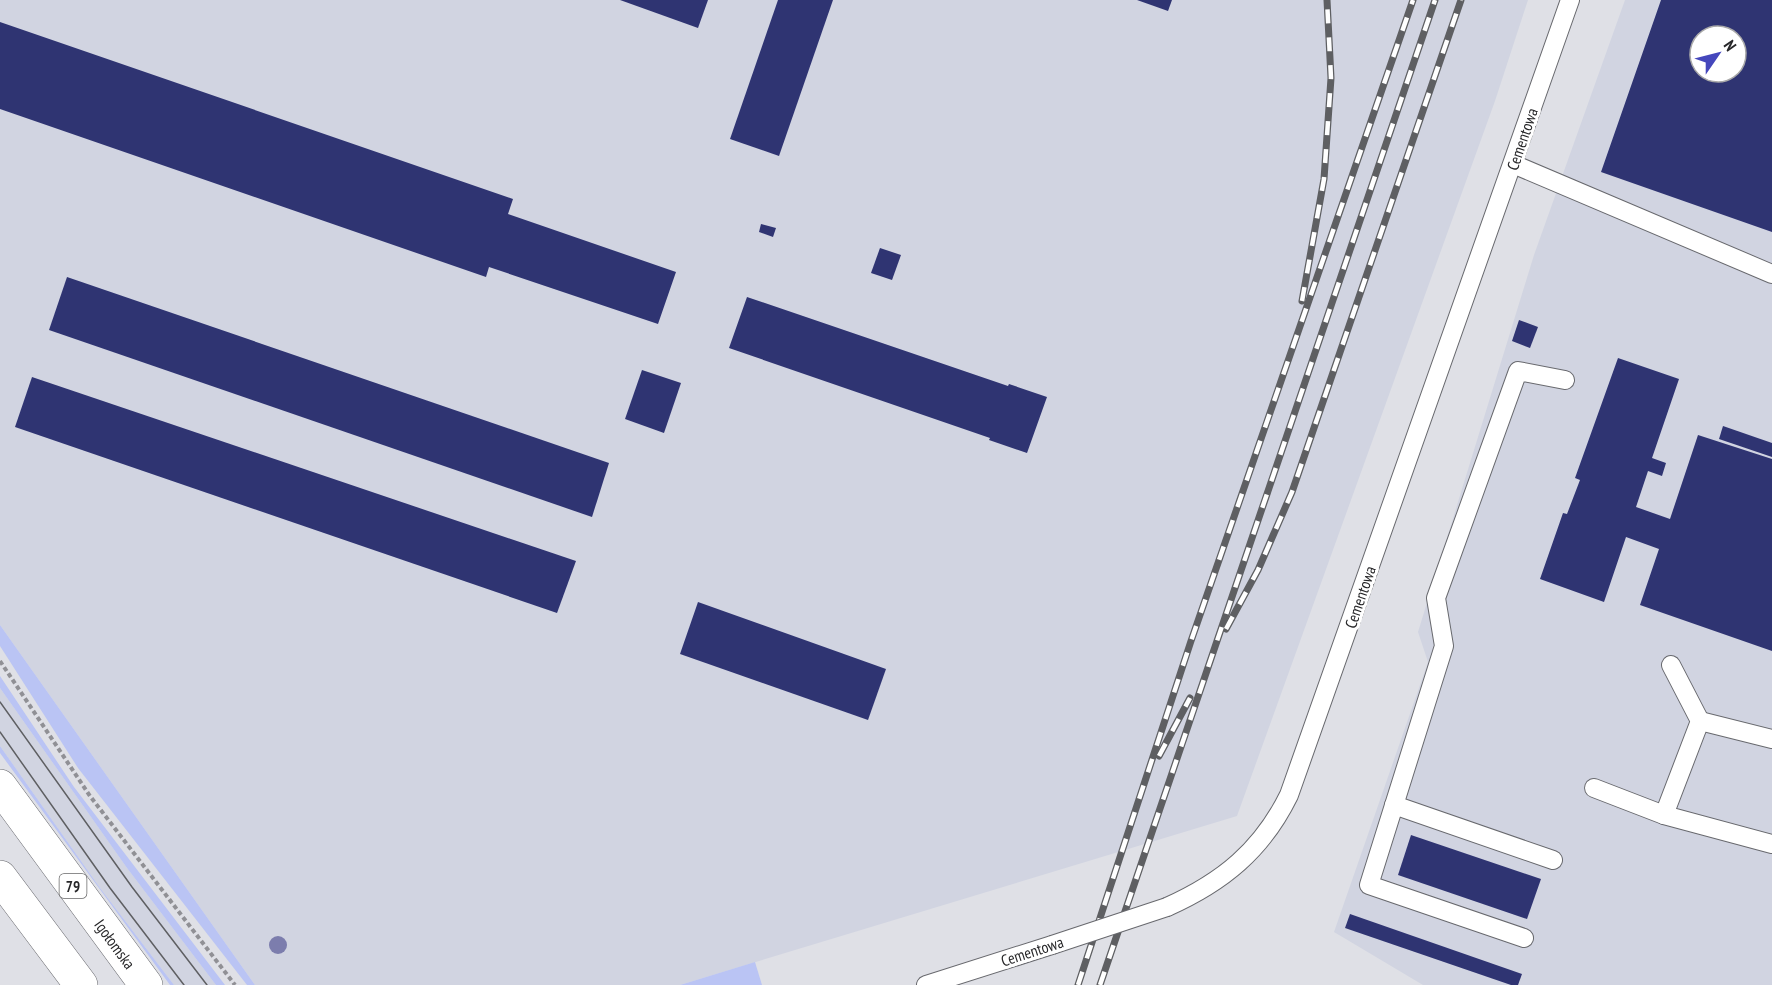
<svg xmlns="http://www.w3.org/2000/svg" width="1772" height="985" font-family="'PT Sans Narrow',sans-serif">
<rect width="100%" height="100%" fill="#dfe0e6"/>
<!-- built -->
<g fill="#d1d4e1" fill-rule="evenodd">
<polygon points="0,0 1528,0 1495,101 1237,816 680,985 255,985 0,625"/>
<path d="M1625 0H1772V985H1423L1334 932 1428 662 1418 632 1534 255ZM1700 36H1736V72H1700Z"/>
<polygon points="0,688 127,868 216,985 174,985 100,888 0,746"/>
</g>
<!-- green -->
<g fill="#bac4f4">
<polygon points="0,625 255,985 247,985 78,768 0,646"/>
<polygon points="0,676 74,787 225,985 216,985 127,868 0,688"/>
<polygon points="0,746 100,888 174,985 170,985 0,753"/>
<polygon points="755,962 762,985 680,985"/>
</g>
<!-- building -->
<g fill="#2f3472" fill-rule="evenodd">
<polygon points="620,0 708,0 698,28"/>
<polygon points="778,0 833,0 779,156 730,139"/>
<polygon points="1137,0 1172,0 1168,11"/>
<path d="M1661 0H1772V232L1601 172ZM1700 36H1736V72H1700Z"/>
<polygon points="0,22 513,199 508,214 676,272 658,324 489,267 486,277 0,109"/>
<polygon points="761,224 776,228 773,237 759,232"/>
<polygon points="880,248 901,255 892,280 871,273"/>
<polygon points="67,277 609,463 592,517 49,330"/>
<polygon points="747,297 1008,386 1009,384 1047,397 1027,453 989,440 990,438 729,348"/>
<polygon points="1519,320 1538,327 1530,348 1512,341"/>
<polygon points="1618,358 1679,379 1652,458 1666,463 1662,476 1648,471 1636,507 1670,519 1698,435 1772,459 1772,651 1640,605 1659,549 1626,537 1604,602 1540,579 1563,513 1567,514 1580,480 1575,478"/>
<polygon points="642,370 681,383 664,433 625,419"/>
<polygon points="32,377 576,561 557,613 15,427"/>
<polygon points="1723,426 1772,443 1772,457 1719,439"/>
<polygon points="698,602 886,669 868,720 680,654"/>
<polygon points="1411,835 1541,879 1527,919 1398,875"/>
<polygon points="1350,914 1522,974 1518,985 1511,985 1345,928"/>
</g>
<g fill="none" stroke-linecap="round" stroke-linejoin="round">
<!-- lane casing -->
<g stroke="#68696e" stroke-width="20">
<g id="lane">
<polyline points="1513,164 1772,274"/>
<polyline points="1671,665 1700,721 1664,815 1772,844"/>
<polyline points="1700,721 1772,739"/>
<polyline points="1594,788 1664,815"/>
<polyline points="1394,805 1553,860"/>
<path d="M1167 907C1223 882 1262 850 1289 795L1570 0"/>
<polyline points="1524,938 1369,885 1444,646 1436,598 1518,371 1565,380"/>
<polyline points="926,985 1052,945"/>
</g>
</g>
<!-- primary casing -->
<g stroke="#68696e" stroke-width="34">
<g id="primary">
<polyline points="0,786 146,985"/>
<polyline points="0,877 81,985"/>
</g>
</g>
<!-- path -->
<polyline stroke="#909095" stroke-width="4" stroke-dasharray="4.5 3" stroke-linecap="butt" points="0,661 90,796 235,985"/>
<!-- lane -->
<use href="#lane" stroke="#fff" stroke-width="18"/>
<!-- primary -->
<use href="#primary" stroke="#fff" stroke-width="33"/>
<!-- tram -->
<g stroke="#5e5f62" stroke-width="1.5">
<polyline points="0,702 132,887 207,985"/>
<polyline points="0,732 110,888 184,985"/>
</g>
<!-- rail casing -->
<g stroke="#5e5f62" stroke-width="7">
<g id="rail">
<polyline points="1302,301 1324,179 1331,78 1327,0"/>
<polyline points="1226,629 1258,570 1292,492 1461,0"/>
<polyline points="1159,756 1190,698"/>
<polyline points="1078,985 1191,641 1413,0"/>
<polyline points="1100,985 1435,0"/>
</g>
</g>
<!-- rail -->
<use href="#rail" stroke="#fff" stroke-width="4.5" stroke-dasharray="14" stroke-linecap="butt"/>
<!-- lane-bridge casing -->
<g stroke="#68696e" stroke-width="20" stroke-linecap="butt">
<polyline id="lane-bridge" points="1052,945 1167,907"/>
</g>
<!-- lane-bridge -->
<use href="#lane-bridge" stroke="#fff" stroke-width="18"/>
</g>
<!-- trees -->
<circle fill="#7c7dad" cx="278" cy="945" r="9"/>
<g text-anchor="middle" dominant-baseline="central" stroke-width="6" stroke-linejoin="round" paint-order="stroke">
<!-- shield labels -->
<rect fill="#fff" stroke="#686869" stroke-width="1.5" x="59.5" y="874" width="27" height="24" rx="4.5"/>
<g font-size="15" font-weight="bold" fill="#272729">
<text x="73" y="886">79</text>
</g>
<!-- street labels -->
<g font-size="16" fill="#272729" stroke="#fff">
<text transform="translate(1522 139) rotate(-71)">Cementowa</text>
<text transform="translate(1360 597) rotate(-71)">Cementowa</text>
<text transform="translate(115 944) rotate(54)">Igołomska</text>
<text transform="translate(1032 951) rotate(-18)">Cementowa</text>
</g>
</g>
<!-- north arrow -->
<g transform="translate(1718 54) rotate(55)"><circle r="28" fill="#ffffff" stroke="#a9a9a9" stroke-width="1.5"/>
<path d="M0-4.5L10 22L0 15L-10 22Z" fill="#4547bc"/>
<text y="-9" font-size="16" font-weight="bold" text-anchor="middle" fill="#272729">N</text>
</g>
</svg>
